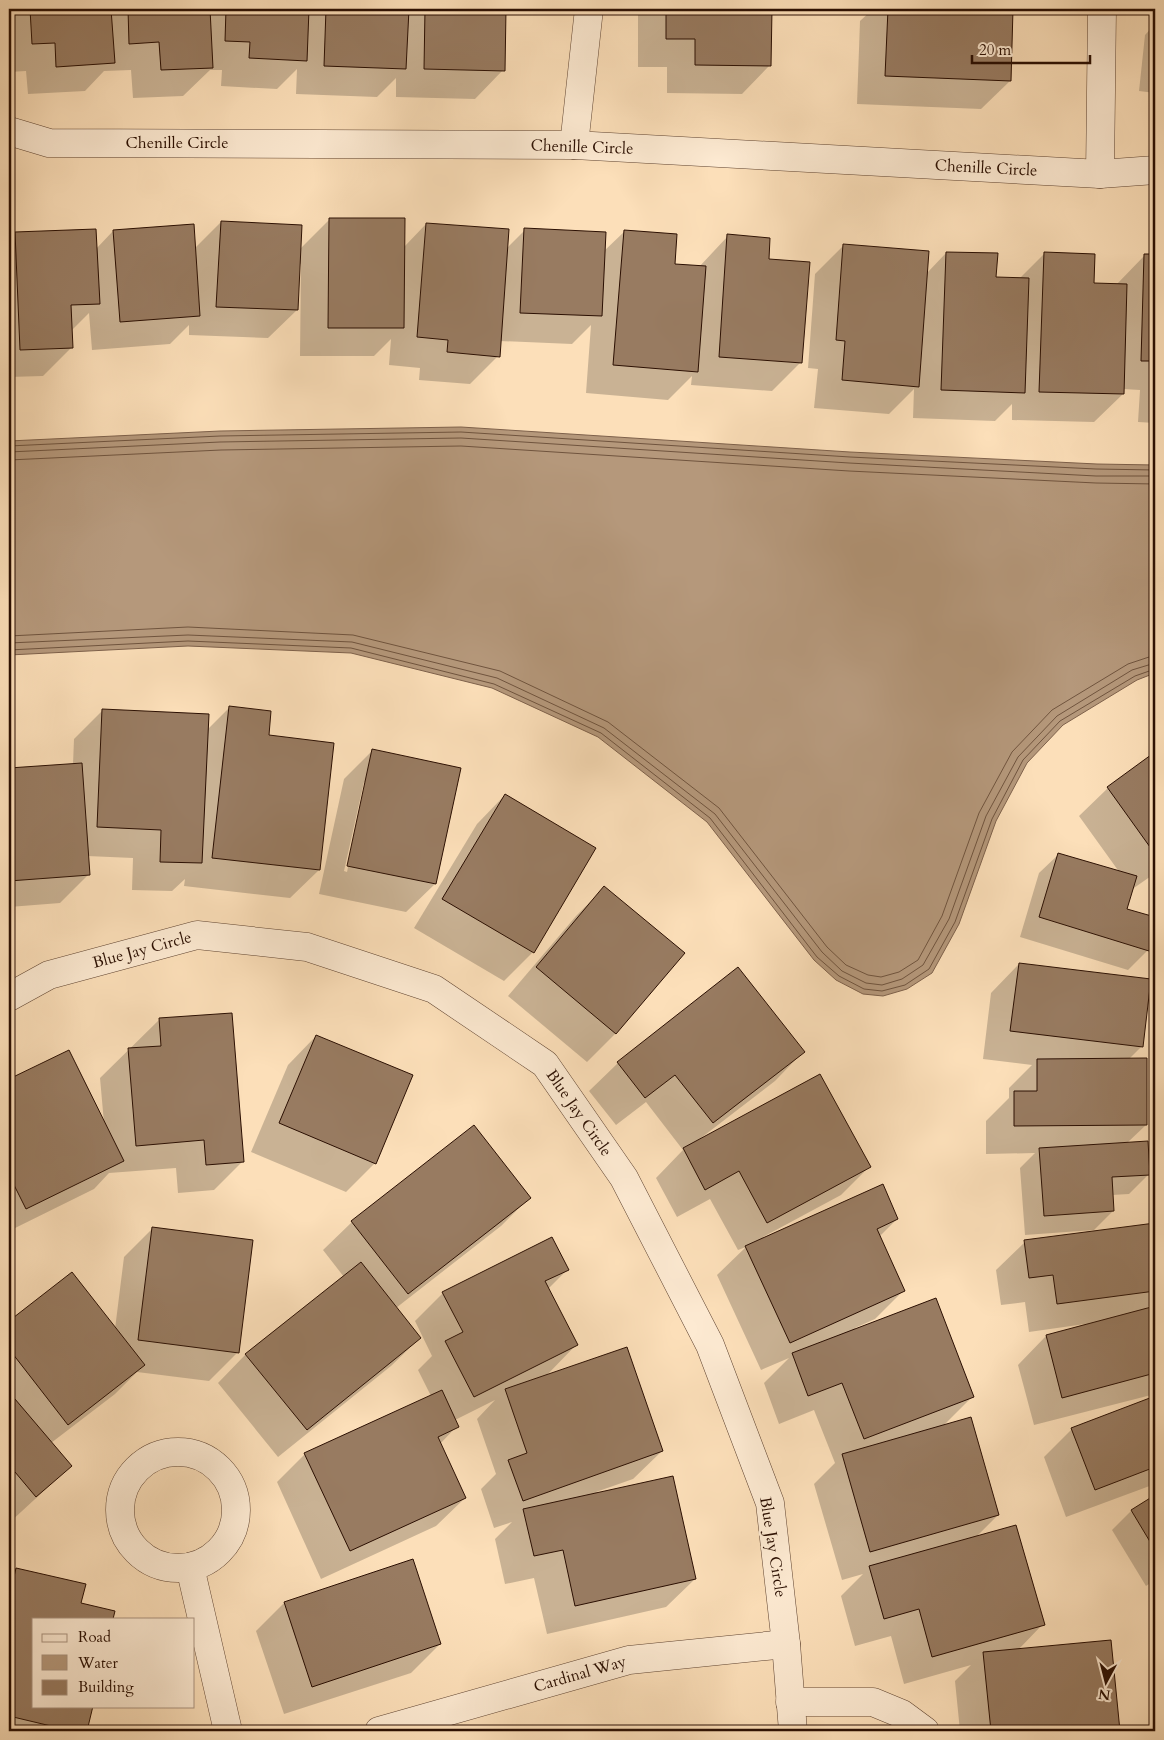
<svg xmlns="http://www.w3.org/2000/svg" width="1164" height="1740" font-family="Cardo,serif">
<rect width="100%" height="100%" fill="#fcdfb9"/>
<filter id="stains"><feTurbulence type="fractalNoise" baseFrequency=".004" numOctaves="4"/><feColorMatrix values="0 0 0 0 .2 0 0 0 0 .09 0 0 0 0 .02 0 0 0 .5 -.17"/></filter>
<radialGradient id="worn" r=".72"><stop offset=".6" stop-color="#630" stop-opacity="0"/><stop offset="1" stop-color="#630" stop-opacity=".3"/></radialGradient>
<!-- water -->
<polygon fill="#b5987b" stroke="#7e614b" points="461,427 850,452 1097,464 1155,465 1155,673 1137,680 1063,725 1027,763 996,821 959,924 932,973 907,989 883,996 863,994 836,980 814,960 707,822 598,737 492,688 351,653 188,646 9,655 9,441 220,431"/>
<!-- shadow -->
<g fill="#0003" fill-rule="evenodd">
<polygon points="9,9 505,9 503,70 475,99 396,97 396,78 377,97 296,94 297,69 277,89 221,86 222,70 210,70 183,96 133,98 131,70 104,71 85,91 28,94 26,71 9,72"/>
<polygon points="642,9 770,9 770,65 742,94 667,93 667,67 638,67 638,13"/>
<polygon points="873,9 1012,9 1010,81 981,109 857,104 860,21"/>
<polygon points="1155,24 1155,93 1139,91 1145,35"/>
<polygon points="330,219 404,247 426,224 507,248 525,230 603,252 625,231 673,265 699,267 728,236 768,260 801,362 772,391 691,385 692,376 668,400 586,393 591,325 572,344 500,341 498,356 470,384 419,380 420,368 389,365 391,339 374,356 300,356 301,264 299,263 297,310 268,338 189,335 189,325 170,344 92,350 89,313 71,331 72,347 43,376 9,377 9,240 16,233 96,249 113,231 194,249 221,222 299,250"/>
<polygon points="844,245 927,273 946,253 995,278 1019,279 1045,253 1093,284 1116,285 1145,255 1155,255 1155,423 1138,422 1140,390 1123,389 1123,394 1094,422 1012,420 1012,404 995,421 913,418 914,389 889,414 814,408 818,369 808,368 815,274"/>
<polygon points="230,707 267,736 319,870 290,898 184,886 185,879 172,891 132,890 133,858 87,856 88,875 60,903 9,907 9,769 73,764 74,739 103,710 207,730"/>
<path d="M372 751 459 769 435 884 406 912 319 894 344 779ZM364 782H366L347 872 344 871Z"/>
<polygon points="1155,754 1155,876 1154,874 1131,890 1125,909 1155,919 1155,926 1148,950 1128,970 1020,937 1039,873 1059,854 1120,873 1079,816 1108,788"/>
<polygon points="505,795 595,848 533,952 504,981 414,928 477,824"/>
<polygon points="604,888 683,954 615,1034 587,1062 508,996 576,916"/>
<polygon points="1019,964 1142,1046 1128,1060 1146,1125 1127,1143 1149,1174 1129,1194 1112,1195 1113,1211 1094,1230 1025,1235 1020,1168 1035,1153 986,1154 986,1121 1009,1098 1009,1088 1032,1065 983,1059 991,993"/>
<polygon points="738,969 803,1052 775,1081 697,1141 869,1167 841,1195 763,1237 764,1239 897,1219 879,1237 903,1291 875,1319 855,1328 855,1330 973,1396 943,1426 998,1515 975,1538 1043,1624 1018,1650 1110,1641 1118,1731 960,1731 955,1681 971,1665 904,1684 891,1636 855,1646 841,1596 863,1574 842,1580 814,1484 835,1463 814,1410 779,1424 764,1383 789,1358 761,1370 717,1275 746,1247 738,1250 710,1199 677,1217 656,1178 683,1150 646,1102 616,1125 589,1091 618,1063"/>
<polygon points="160,1019 243,1161 214,1190 178,1193 176,1168 109,1173 94,1189 9,1231 9,1081 68,1052 104,1123 100,1078"/>
<polygon points="316,1036 375,1163 346,1192 251,1152 288,1065"/>
<polygon points="529,1198 501,1226 396,1308 420,1338 391,1366 278,1457 218,1383 246,1354 344,1277 323,1250 352,1222"/>
<polygon points="1155,1224 1155,1300 1144,1311 1155,1308 1155,1394 1034,1425 1018,1365 1046,1336 1085,1324 1029,1332 1025,1302 1001,1305 996,1270 1025,1242"/>
<polygon points="152,1229 238,1352 209,1381 137,1372 115,1394 51,1443 71,1466 9,1523 9,1323 72,1274 115,1329 124,1257"/>
<polygon points="567,1270 548,1289 576,1345 545,1377 662,1451 633,1479 596,1492 695,1579 666,1607 547,1634 534,1578 505,1584 495,1539 512,1522 494,1528 481,1489 496,1474 477,1419 495,1400 455,1420 457,1426 440,1444 465,1498 436,1526 321,1579 277,1482 305,1454 431,1396 418,1370 432,1356 415,1321 443,1293"/>
<polygon points="1155,1398 1155,1484 1066,1517 1044,1457 1072,1429"/>
<polygon points="1155,1496 1155,1580 1146,1586 1112,1530 1131,1511"/>
<polygon points="17,1569 34,1619 34,1706 91,1706 85,1731 9,1731 9,1577"/>
<polygon points="284,1603 440,1644 411,1673 284,1714 256,1631"/>
</g>
<g fill="none" stroke-linecap="round" stroke-linejoin="round">
<!-- shore -->
<g stroke="#70543e" stroke-width="1">
<polyline points="9,446 220,436 461,432 850,457 1096,469 1155,470"/>
<polyline points="9,452 220,442 461,438 849,463 1096,476 1155,476"/>
<polyline points="9,460 221,450 461,446 849,471 1096,483 1155,484"/>
<polyline points="9,636 188,627 353,635 500,671 608,722 719,808 827,947 846,965 868,975 881,977 899,972 918,960 942,916 979,813 1012,752 1052,710 1128,664 1155,655"/>
<polyline points="9,643 188,635 352,642 497,678 604,728 715,814 822,952 842,971 866,983 882,985 902,979 923,965 949,919 986,816 1018,757 1057,716 1132,670 1155,663"/>
<polyline points="9,650 188,641 351,648 494,684 601,733 710,818 817,957 839,976 864,989 882,991 905,985 929,969 955,922 992,819 1023,760 1060,721 1135,676 1155,669"/>
</g>
</g>
<!-- building -->
<g fill="#987b61" stroke="#2b0f02">
<polygon points="30,9 111,9 115,63 56,67 55,43 32,44"/>
<polygon points="128,9 210,9 213,68 161,70 159,42 129,44"/>
<polygon points="226,9 309,9 307,61 249,58 250,42 225,41"/>
<polygon points="326,9 409,9 406,69 324,66"/>
<polygon points="425,9 506,9 505,71 424,69"/>
<polygon points="666,9 772,9 771,66 695,65 695,39 666,39"/>
<polygon points="888,9 1013,9 1011,81 885,76"/>
<polygon points="329,218 405,218 404,328 328,328"/>
<polygon points="221,221 302,225 298,310 216,307"/>
<polygon points="426,223 509,229 500,357 447,352 448,340 417,337"/>
<polygon points="194,224 200,316 120,322 113,230"/>
<polygon points="524,228 606,232 602,316 520,313"/>
<polygon points="96,229 100,304 71,305 73,348 20,350 15,232"/>
<polygon points="624,230 677,234 675,264 706,266 698,372 613,365"/>
<polygon points="727,234 770,238 769,259 810,262 802,363 719,357"/>
<polygon points="843,244 929,251 919,387 842,380 845,341 836,340"/>
<polygon points="946,252 998,253 996,277 1029,278 1025,393 941,390"/>
<polygon points="1044,252 1095,254 1094,283 1127,284 1124,394 1039,392"/>
<polygon points="1144,254 1155,254 1155,361 1141,361"/>
<polygon points="229,706 271,711 269,735 334,743 320,870 212,858"/>
<polygon points="102,709 209,714 202,863 160,862 161,830 97,827"/>
<polygon points="372,749 461,768 436,884 347,866"/>
<polygon points="1155,752 1155,854 1107,787"/>
<polygon points="82,763 90,875 9,881 9,768"/>
<polygon points="505,794 596,848 534,953 442,899"/>
<polygon points="1058,853 1137,876 1127,909 1155,917 1155,931 1149,951 1039,917"/>
<polygon points="604,886 685,953 616,1034 536,967"/>
<polygon points="1019,963 1151,979 1143,1047 1010,1031"/>
<polygon points="738,967 805,1052 713,1123 675,1075 645,1098 617,1062"/>
<polygon points="232,1013 244,1162 206,1165 204,1140 136,1146 128,1048 161,1046 159,1018"/>
<polygon points="316,1035 413,1075 376,1164 279,1123"/>
<polygon points="69,1050 124,1161 26,1209 9,1175 9,1079"/>
<polygon points="1147,1058 1147,1125 1014,1126 1014,1091 1037,1091 1037,1059"/>
<polygon points="820,1074 871,1167 767,1223 739,1171 705,1190 683,1148"/>
<polygon points="474,1125 531,1198 408,1294 351,1221"/>
<polygon points="1148,1141 1150,1175 1112,1177 1114,1211 1044,1216 1039,1148"/>
<polygon points="883,1184 898,1219 877,1229 905,1291 790,1343 745,1246"/>
<polygon points="1155,1223 1155,1291 1057,1304 1053,1275 1029,1278 1024,1240"/>
<polygon points="152,1227 253,1240 239,1353 138,1340"/>
<polygon points="552,1237 569,1270 545,1281 578,1345 474,1397 445,1341 463,1332 442,1292"/>
<polygon points="361,1262 421,1338 307,1430 245,1354"/>
<polygon points="72,1272 145,1365 68,1425 9,1349 9,1321"/>
<polygon points="936,1298 974,1397 864,1439 842,1383 808,1396 792,1353"/>
<polygon points="1155,1306 1155,1373 1062,1398 1046,1335"/>
<polygon points="627,1347 663,1451 523,1501 508,1460 527,1453 505,1389"/>
<polygon points="442,1390 459,1427 438,1437 466,1498 350,1551 304,1453"/>
<polygon points="9,1392 72,1466 36,1497 15,1472 9,1477"/>
<polygon points="1155,1396 1155,1467 1095,1490 1071,1428"/>
<polygon points="971,1417 999,1515 870,1552 842,1454"/>
<polygon points="673,1476 696,1579 575,1606 563,1550 534,1556 523,1509"/>
<polygon points="1155,1495 1155,1550 1131,1510"/>
<polygon points="1016,1525 1045,1625 932,1657 919,1609 884,1619 869,1566"/>
<polygon points="413,1559 441,1644 312,1687 284,1602"/>
<polygon points="16,1568 86,1584 81,1603 115,1611 113,1619 34,1619 34,1706 93,1706 87,1731 72,1731 9,1716 9,1599"/>
<polygon points="1111,1640 1120,1731 991,1731 983,1652"/>
</g>
<g fill="none" stroke-linecap="round" stroke-linejoin="round">
<!-- minor casing -->
<g stroke="#5f4330" stroke-width="29">
<g id="minor">
<polyline points="9,131 49,143 574,145 1100,174 1155,170"/>
<polyline points="574,145 589,9"/>
<polyline points="1100,174 1102,9"/>
<polyline points="9,997 49,975 197,935 307,947 434,989 545,1064 624,1178 710,1345 770,1503 786,1644 793,1731"/>
<circle cx="178" cy="1510" r="58"/>
<polyline points="190,1567 228,1731"/>
<polyline points="790,1702 873,1702 902,1714 925,1731"/>
<polyline points="379,1731 629,1660 786,1644"/>
</g>
</g>
<!-- minor -->
<use href="#minor" stroke="#fdead2" stroke-width="28"/>
</g>
<g text-anchor="middle" dominant-baseline="central" stroke-width="4.5" stroke-linejoin="round" paint-order="stroke">
<!-- street labels -->
<g font-size="16" fill="#2b0f02" stroke="#fdead2">
<text x="177" y="143">Chenille Circle</text>
<text transform="translate(582 147) rotate(2)">Chenille Circle</text>
<text transform="translate(986 168) rotate(3)">Chenille Circle</text>
<text transform="translate(142 950) rotate(-15)">Blue Jay Circle</text>
<text transform="translate(579 1113) rotate(55)">Blue Jay Circle</text>
<text transform="translate(773 1547) rotate(81)">Blue Jay Circle</text>
<text transform="translate(580 1674) rotate(-16)">Cardinal Way</text>
</g>
</g>
<!-- margin -->
<rect width="1164" height="1740" fill="none" stroke="#fcdfb9" stroke-width="30"/>
<rect x="10" y="10" width="1144" height="1720" fill="none" stroke="#2b0f02" stroke-width="2.5"/>
<rect x="15" y="15" width="1134" height="1710" fill="none" stroke="#2b0f02"/>
<!-- legend -->
<rect x="32" y="1618" width="162" height="90" fill="#fdead2" stroke="#a9927f"/>
<rect x="42" y="1634" width="25" height="8" fill="#fdead2" stroke="#a9927f"/>
<text x="78" y="1642" font-size="15" fill="#2b0f02">Road</text>
<rect x="42" y="1655" width="25" height="15" fill="#b5987b" stroke="#a9927f"/>
<text x="78" y="1668" font-size="15" fill="#2b0f02">Water</text>
<rect x="42" y="1680" width="25" height="15" fill="#987b61" stroke="#a9927f"/>
<text x="78" y="1692" font-size="15" fill="#2b0f02">Building</text>
<!-- north arrow -->
<g transform="translate(1106 1682) rotate(187)" stroke="#fdead2" stroke-width="4" paint-order="stroke">
<path d="M0-4L9 19L0 12L-9 19Z" fill="#2b0f02"/>
<text y="-8" font-size="14" font-weight="bold" text-anchor="middle" fill="#2b0f02">N</text>
</g>
<!-- scale -->
<path d="M972 55v8h118v-8" fill="none" stroke="#2b0f02" stroke-width="2.5"/>
<text x="979" y="55" font-size="15" fill="#2b0f02" stroke="#fdead2" stroke-width="4" paint-order="stroke">20 m</text>
<rect width="100%" height="100%" filter="url(#stains)"/>
<rect width="100%" height="100%" fill="url(#worn)"/>
</svg>
